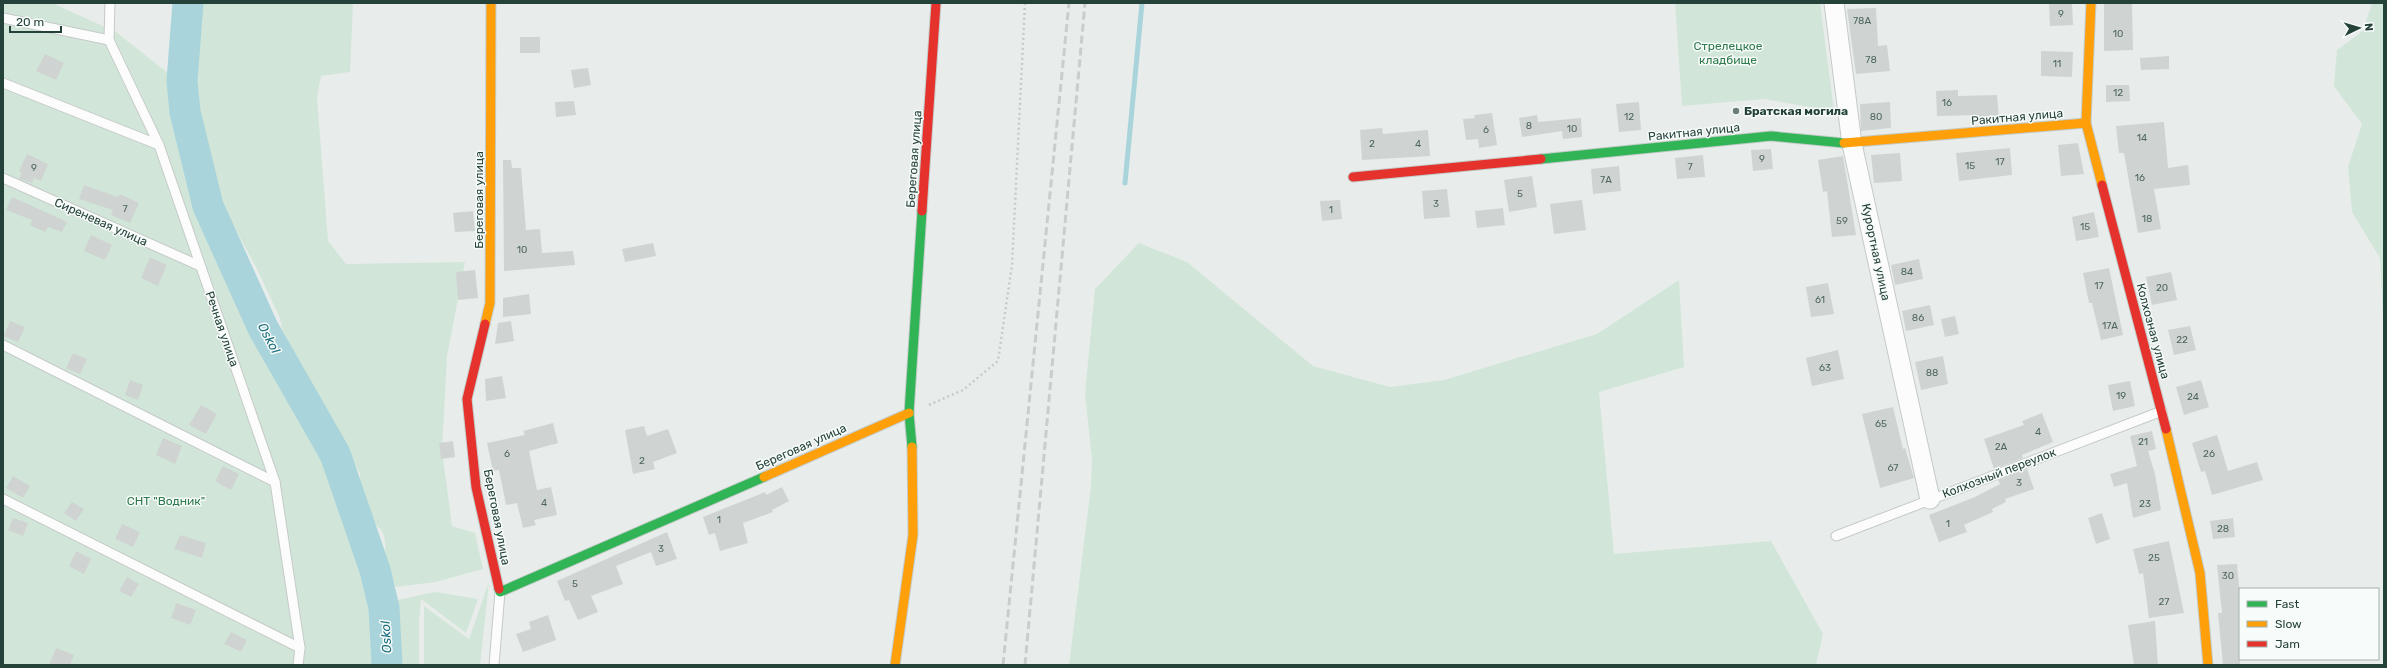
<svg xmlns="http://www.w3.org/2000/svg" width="2387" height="668" font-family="Rubik,sans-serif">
<rect width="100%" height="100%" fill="#e8edeb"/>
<!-- green -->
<g fill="#d1e6d8">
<polygon points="3,3 52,3 116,32 178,81 180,112 201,208 256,331 327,456 341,492 376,607 380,665 3,665"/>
<path d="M200 3H353L350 72 321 76 317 97 328 241 346 264 465 262 447 356 442 450 452 526 475 533 483 569 435 582 396 587C393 578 388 567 386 556 384 535 388 533 368 519L360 488V474L330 417 307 378 282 329 280 318 257 269 225 210 198 116 196 81Z"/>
<polygon points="1675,3 1820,3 1834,111 1764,99 1682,106"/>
<polygon points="2372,3 2384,3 2384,337 2380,258 2352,212 2348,167 2362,124 2334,86 2337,50 2363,31"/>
<polygon points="1139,243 1187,262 1313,366 1390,387 1444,380 1597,334 1679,280 1684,367 1599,392 1614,554 1771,541 1823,634 1816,665 1069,665 1091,486 1092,459 1085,394 1095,289"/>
<polygon points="489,582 480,665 424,665 424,606 469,639"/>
<polygon points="435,592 478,599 466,633 421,599 419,622 419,665 397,665 393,601"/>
</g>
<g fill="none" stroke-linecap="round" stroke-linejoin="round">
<!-- stream -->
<polyline stroke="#a9d4db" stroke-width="5" points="1125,183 1142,3"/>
<!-- river -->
<polyline stroke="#a9d4db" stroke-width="31" points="188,3 182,81 185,112 208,206 263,328 335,454 375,570 384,608 387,665"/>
</g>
<!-- building -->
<g fill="#cfd4d2">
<polygon points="2072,3 2073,25 2050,26 2049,4"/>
<polygon points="2104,3 2132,3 2133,50 2104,51"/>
<polygon points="1876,8 1878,46 1887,45 1890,71 1856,74 1847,9"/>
<rect x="520" y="37" width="20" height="16"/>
<polygon points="2041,51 2073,52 2072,77 2041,76"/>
<polygon points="45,54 64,63 56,80 36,71"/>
<polygon points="2169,56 2169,69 2141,70 2140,58"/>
<polygon points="588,68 591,85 574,88 571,70"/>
<polygon points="2106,85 2129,85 2130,101 2106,102"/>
<polygon points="1958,90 1958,96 1997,95 1999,118 1976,120 1976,115 1937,116 1936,91"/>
<polygon points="574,101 576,115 556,117 555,102"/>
<polygon points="1639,102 1641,130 1619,132 1616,104"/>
<polygon points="1890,102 1891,128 1861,131 1860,104"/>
<polygon points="1492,113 1497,145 1479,148 1478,139 1466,140 1463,119 1475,118 1474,115"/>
<polygon points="1537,115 1538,122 1581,118 1582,137 1563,139 1562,131 1522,137 1519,118"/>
<polygon points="2164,122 2168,168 2188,165 2190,185 2154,189 2161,229 2138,233 2124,153 2119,153 2116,126"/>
<polygon points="1382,128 1383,134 1428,130 1430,156 1362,160 1360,130"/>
<polygon points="2078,143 2084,174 2061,176 2058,145"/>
<polygon points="2010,148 2012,175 1959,181 1956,153"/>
<polygon points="1771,149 1773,169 1753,171 1751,150"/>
<polygon points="1900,153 1902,181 1874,183 1871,155"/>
<polygon points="27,154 48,164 41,181 34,178 32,183 19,179 22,172 19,171"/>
<polygon points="1703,155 1705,177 1677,179 1675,158"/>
<polygon points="1843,156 1856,235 1832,237 1827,191 1823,192 1818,160"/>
<polygon points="503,160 511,160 512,168 521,168 526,230 540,229 542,253 573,251 575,265 504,271"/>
<polygon points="1619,166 1621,191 1593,194 1591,169"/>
<polygon points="1532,176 1537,207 1509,212 1504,180"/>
<polygon points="84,185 118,197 120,194 139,203 130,223 111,215 113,210 79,199"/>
<polygon points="1447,189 1450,217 1424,219 1422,191"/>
<polygon points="12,197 67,222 62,232 48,227 45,232 30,225 32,220 6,210"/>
<polygon points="1340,200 1342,219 1322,221 1320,201"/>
<polygon points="1582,200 1586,230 1554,234 1550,204"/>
<polygon points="1503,208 1505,225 1477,228 1475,211"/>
<polygon points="473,211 475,231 455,232 453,213"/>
<polygon points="2094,212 2099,237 2076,241 2072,217"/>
<polygon points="91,235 112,245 105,260 84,251"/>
<polygon points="653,243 656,256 625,262 622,249"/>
<polygon points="150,257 167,265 158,286 141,278"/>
<polygon points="1919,259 1923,279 1895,285 1891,265"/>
<polygon points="2109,268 2123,335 2101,340 2092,303 2089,303 2083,273"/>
<polygon points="475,270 478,298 458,300 456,272"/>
<polygon points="2171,272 2177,300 2152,305 2146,277"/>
<polygon points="1828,283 1834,314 1811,317 1806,287"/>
<polygon points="529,294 531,314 503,317 503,298"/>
<polygon points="1930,305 1934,325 1906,331 1902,311"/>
<polygon points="1955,316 1959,334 1945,337 1941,319"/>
<polygon points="10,321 25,327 18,342 4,336"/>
<polygon points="511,321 514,341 495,344 498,323"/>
<polygon points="2190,326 2196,350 2174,355 2168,330"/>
<polygon points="1838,350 1844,379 1812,386 1806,358"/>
<polygon points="73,353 87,359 80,374 66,368"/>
<polygon points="1943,356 1948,384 1921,390 1915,362"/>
<polygon points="502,376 506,398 486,401 485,379"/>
<polygon points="130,380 143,385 138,400 125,395"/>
<polygon points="2201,380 2209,407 2184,415 2176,387"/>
<polygon points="2130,381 2135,406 2113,411 2108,385"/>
<polygon points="201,405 217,414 206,434 189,425"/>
<polygon points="1893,407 1903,449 1905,448 1914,478 1880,488 1862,414"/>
<polygon points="2042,413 2053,442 2022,455 2023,458 1994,469 1984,439 2024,425 2022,421"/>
<polygon points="553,423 558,443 529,451 537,490 551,487 557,515 534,520 536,525 523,528 517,503 506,505 499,470 493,471 487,443 525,435 523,431"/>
<polygon points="644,426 647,436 668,429 677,453 653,462 655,469 633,474 625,430"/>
<polygon points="2152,431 2156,449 2148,451 2155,474 2161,510 2133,518 2127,483 2114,487 2110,474 2137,466 2130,436"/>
<polygon points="2217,435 2228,471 2257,462 2263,480 2212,495 2205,471 2201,472 2192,443"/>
<polygon points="163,438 182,446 175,464 156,455"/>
<polygon points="453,441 455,457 441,459 439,443"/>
<polygon points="223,466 239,474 231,490 215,481"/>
<polygon points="2027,469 2034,489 2005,499 2006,502 1992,509 1993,512 1964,525 1967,532 1939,542 1929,515 1975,497 2000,484 1998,480"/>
<polygon points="13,476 30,486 23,498 6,488"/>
<polygon points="782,487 789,501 772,510 773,512 743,523 748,543 720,551 715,533 709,535 703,517 765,492 766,495"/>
<polygon points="72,502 84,509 76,521 64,513"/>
<polygon points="2102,513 2110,539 2096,544 2088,518"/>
<polygon points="13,518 28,523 23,536 8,530"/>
<polygon points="2233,518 2235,537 2213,539 2210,521"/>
<polygon points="122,524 140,532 133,547 115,539"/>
<polygon points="667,532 677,559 656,566 651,552 616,566 623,584 591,596 598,612 578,620 569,600 565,601 557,581"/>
<polygon points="180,535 206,543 202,558 174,549"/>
<polygon points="2169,541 2184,613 2149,618 2143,573 2139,574 2133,549"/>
<polygon points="76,551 91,559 84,574 69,566"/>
<polygon points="2237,564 2240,596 2240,665 2223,665 2218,613 2222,613 2217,565"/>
<polygon points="127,577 139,584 131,597 119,591"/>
<polygon points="176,603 196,610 190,625 171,618"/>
<polygon points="548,615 556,640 523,652 516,634 531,629 529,622"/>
<polygon points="2155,621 2158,665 2134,665 2128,625"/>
<polygon points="231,632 247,640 241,652 224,644"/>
<polygon points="56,648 74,655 70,665 49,665"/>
</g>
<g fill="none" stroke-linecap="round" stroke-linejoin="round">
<!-- lane casing -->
<g stroke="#c5cac8" stroke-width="11">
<g id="lane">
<polyline points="110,3 109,40 159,145 275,482 300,648 298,665"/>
<polyline points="3,18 109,40"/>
<polyline points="3,83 159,145"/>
<polyline points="3,178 200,266"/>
<polyline points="3,345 275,482"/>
<polyline points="3,499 300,648"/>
<polyline points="1836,536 2162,411"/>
<polyline points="494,665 500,592"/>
</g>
</g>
<!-- street casing -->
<g stroke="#c5cac8" stroke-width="21">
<polyline id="street" points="1834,3 1852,144 1930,499"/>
</g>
<!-- fast casing -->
<g stroke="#c3cbc8" stroke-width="11">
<g id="fast">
<polyline points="1541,159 1771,136 1844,143"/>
<polyline points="912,447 909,413 922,211"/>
<polyline points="499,589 500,592 764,477"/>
</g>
</g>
<!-- slow casing -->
<g stroke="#c3cbc8" stroke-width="11">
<g id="slow">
<polyline points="2091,3 2086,123 2102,185"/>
<polyline points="1844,143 2086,123"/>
<polyline points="485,324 490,303 491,3"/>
<polyline points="2166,429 2200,573 2208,665"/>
<polyline points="764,477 909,413"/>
<polyline points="895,665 913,535 912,447"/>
</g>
</g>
<!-- jam casing -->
<g stroke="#c3cbc8" stroke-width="11">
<g id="jam">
<polyline points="1353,177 1541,159"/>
<polyline points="2102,185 2166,429"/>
<polyline points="922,211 936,3"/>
<polyline points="485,324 467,399 476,487 499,589"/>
</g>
</g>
<!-- path -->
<polyline stroke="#c3ccca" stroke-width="2.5" stroke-dasharray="2 3" stroke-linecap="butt" points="929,405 963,390 998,361 1012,265 1025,3"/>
<!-- lane -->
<use href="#lane" stroke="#fcfcfc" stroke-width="9"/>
<!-- street -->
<use href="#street" stroke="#fcfcfc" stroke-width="19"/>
<!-- fast -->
<use href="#fast" stroke="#30b455" stroke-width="9"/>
<!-- slow -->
<use href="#slow" stroke="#ff9f0a" stroke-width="9"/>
<!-- jam -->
<use href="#jam" stroke="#e5322d" stroke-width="9"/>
<!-- rail -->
<g stroke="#c9cdcc" stroke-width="3" stroke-dasharray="8 4" stroke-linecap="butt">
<polyline points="1003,665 1069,3"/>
<polyline points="1025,665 1085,3"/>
</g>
</g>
<!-- markers -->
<circle fill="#697e78" stroke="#f7fbf9" stroke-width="1.5" cx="1736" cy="111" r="4"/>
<g text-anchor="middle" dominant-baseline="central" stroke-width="3" stroke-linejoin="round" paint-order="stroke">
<!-- number labels -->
<g font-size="10" fill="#506761">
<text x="2061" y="14">9</text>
<text x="1862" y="21">78А</text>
<text x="2118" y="34">10</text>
<text x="1871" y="60">78</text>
<text x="2057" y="64">11</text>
<text x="2118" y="93">12</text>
<text x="1947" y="103">16</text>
<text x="1629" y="117">12</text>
<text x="1876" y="117">80</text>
<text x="1529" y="126">8</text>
<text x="1572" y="129">10</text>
<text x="1486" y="130">6</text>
<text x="2142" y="138">14</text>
<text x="1372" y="144">2</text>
<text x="1418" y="144">4</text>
<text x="1762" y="159">9</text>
<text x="2000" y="162">17</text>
<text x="1970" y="166">15</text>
<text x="1690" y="167">7</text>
<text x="34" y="168">9</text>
<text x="2140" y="178">16</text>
<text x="1606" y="180">7А</text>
<text x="1520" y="194">5</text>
<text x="1436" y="204">3</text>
<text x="125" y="209">7</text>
<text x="1331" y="210">1</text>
<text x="2147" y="219">18</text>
<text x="1842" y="221">59</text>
<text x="2085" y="227">15</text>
<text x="522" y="250">10</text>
<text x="1907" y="272">84</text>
<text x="2099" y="286">17</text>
<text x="2162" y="288">20</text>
<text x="1820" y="300">61</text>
<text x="1918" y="318">86</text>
<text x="2110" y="326">17А</text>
<text x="2182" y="340">22</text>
<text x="1825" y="368">63</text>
<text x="1932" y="373">88</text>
<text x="2121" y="396">19</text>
<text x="2193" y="397">24</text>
<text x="1881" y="424">65</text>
<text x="2038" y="432">4</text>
<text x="2143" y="442">21</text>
<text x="2001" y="447">2А</text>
<text x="507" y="454">6</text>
<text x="2209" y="454">26</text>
<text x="642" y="461">2</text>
<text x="1893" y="468">67</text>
<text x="2019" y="483">3</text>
<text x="544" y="503">4</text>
<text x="2145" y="504">23</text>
<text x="719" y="520">1</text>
<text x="1948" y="524">1</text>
<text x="2223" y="529">28</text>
<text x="661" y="549">3</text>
<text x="2154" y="558">25</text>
<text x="2228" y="576">30</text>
<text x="575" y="584">5</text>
<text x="2164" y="602">27</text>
</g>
<!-- park labels -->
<g font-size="12" fill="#2d7a4b" stroke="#f7fbf9">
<text x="1728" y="46">Стрелецкое<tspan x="1728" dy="14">кладбище</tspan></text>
<text x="166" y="501">СНТ "Водник"</text>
</g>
<!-- poi labels -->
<g font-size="12" font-weight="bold" fill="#24423a" stroke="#f7fbf9" text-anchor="start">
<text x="1744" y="111">Братская могила</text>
</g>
<!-- street labels -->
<g font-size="12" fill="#24423a" stroke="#f7fbf9">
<text transform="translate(2017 117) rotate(-5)">Ракитная улица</text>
<text transform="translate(1694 132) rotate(-6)">Ракитная улица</text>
<text transform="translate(914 159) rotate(-86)">Береговая улица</text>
<text transform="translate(479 200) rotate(-90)">Береговая улица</text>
<text transform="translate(101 222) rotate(24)">Сиреневая улица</text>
<text transform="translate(1876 252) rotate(78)">Курортная улица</text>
<text transform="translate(222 329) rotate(71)">Речная улица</text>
<text transform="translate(2153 331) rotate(75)">Колхозная улица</text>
<text transform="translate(801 447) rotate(-24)">Береговая улица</text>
<text transform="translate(1999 473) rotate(-21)">Колхозный переулок</text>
<text transform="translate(497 517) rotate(79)">Береговая улица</text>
</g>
<!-- water labels -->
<g font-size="13" font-style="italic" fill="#1c6f80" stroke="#f7fbf9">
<text transform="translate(269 338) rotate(62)">Oskol</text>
<text transform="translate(386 637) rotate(-93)">Oskol</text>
</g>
</g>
<!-- border -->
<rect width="2387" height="668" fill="none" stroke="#24423a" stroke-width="8"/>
<!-- legend -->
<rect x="2239" y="588" width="140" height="72" fill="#f7fbf9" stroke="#a3b1ad"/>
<rect x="2247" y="601" width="20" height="6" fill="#30b455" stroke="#a3b1ad"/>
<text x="2275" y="608" font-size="12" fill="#24423a">Fast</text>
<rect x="2247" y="621" width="20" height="6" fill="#ff9f0a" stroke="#a3b1ad"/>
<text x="2275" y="628" font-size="12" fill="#24423a">Slow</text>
<rect x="2247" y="641" width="20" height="6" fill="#e5322d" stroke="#a3b1ad"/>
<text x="2275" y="648" font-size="12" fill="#24423a">Jam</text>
<!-- north arrow -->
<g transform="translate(2359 28) rotate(85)" stroke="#f7fbf9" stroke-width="3" paint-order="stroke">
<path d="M0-3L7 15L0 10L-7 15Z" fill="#24423a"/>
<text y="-6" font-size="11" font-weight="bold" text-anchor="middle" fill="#24423a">N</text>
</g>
<!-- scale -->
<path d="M10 26v6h51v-6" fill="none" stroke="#24423a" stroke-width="2"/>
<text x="16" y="26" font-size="12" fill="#24423a" stroke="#f7fbf9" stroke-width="3" paint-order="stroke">20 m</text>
</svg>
